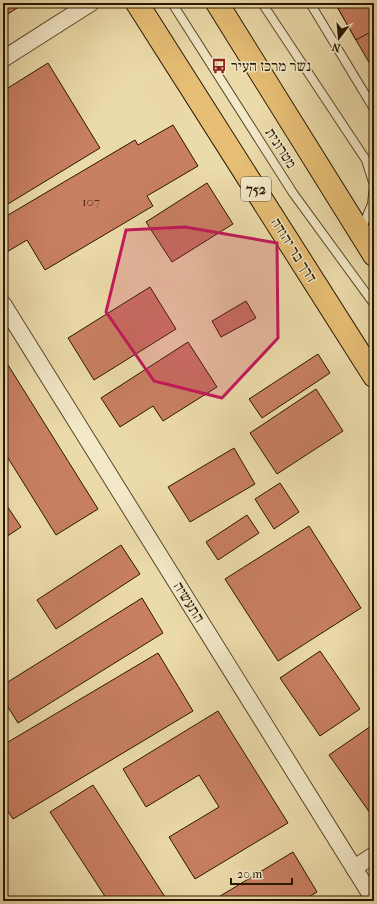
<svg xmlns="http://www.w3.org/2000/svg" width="377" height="904" font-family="'IM FELL French Canon','Frank Ruhl Libre',serif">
<rect width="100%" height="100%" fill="#ecdbaa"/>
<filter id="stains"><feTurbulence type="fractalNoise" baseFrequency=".005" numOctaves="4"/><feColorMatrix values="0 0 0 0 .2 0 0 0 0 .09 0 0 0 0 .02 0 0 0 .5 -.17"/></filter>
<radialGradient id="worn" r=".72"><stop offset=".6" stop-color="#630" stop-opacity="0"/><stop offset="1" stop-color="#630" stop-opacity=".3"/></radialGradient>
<!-- building -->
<g fill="#c87f62" stroke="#281700">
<polygon points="3,3 25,3 3,17"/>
<polygon points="335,3 374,3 374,71 356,40"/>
<polygon points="335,3 374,3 374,30 356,40"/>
<polygon points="48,63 100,148 3,207 3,91"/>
<polygon points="173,125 198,166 147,196 153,206 45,270 27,240 5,253 3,250 3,218 135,140 138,145"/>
<polygon points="207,183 233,224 172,262 146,222"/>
<polygon points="150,287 176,329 94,380 68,338"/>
<polygon points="246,301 256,318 221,337 212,321"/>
<polygon points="188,342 217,387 163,421 153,406 120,427 101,398"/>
<polygon points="318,354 330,373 262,418 249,399"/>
<polygon points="3,357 98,509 56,535 3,450"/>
<polygon points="316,389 343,431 277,474 250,433"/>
<polygon points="234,448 255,484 190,522 168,487"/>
<polygon points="280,483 299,512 274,529 255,499"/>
<polygon points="3,500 21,527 3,539"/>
<polygon points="247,515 259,533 218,560 206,542"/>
<polygon points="309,526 361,608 278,661 225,579"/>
<polygon points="121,545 140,574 56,629 37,600"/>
<polygon points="142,598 163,633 18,723 3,699 3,685"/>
<polygon points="320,651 360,709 320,736 280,678"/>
<polygon points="158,653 193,711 13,819 3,804 3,745"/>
<polygon points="218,711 288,823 195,879 169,837 219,807 199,775 146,807 123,769"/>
<polygon points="374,724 374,810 370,813 329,755"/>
<polygon points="93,785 165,897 159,901 108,901 50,812"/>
<polygon points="293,852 317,892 302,901 212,901"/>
</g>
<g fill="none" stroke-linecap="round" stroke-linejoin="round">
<!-- service casing -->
<g stroke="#59482a" stroke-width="10">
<g id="service">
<polyline points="172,3 293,193 374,304"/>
<polyline points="262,3 366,160 374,185"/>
<polyline points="310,3 374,109"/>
<polyline points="361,230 372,204 374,186"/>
</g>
</g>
<!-- minor casing -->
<g stroke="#59482a" stroke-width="18">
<g id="minor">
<polyline points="3,59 91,3"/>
<polyline points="3,304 374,900"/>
<polyline points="354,868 374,855"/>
</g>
</g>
<!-- primary casing -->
<g stroke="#281700" stroke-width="24">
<g id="primary">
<polyline points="137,3 374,376"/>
<polyline points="217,3 374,255"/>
</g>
</g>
<!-- service -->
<use href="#service" stroke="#f3e8c8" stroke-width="8"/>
<!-- minor -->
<use href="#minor" stroke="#f3e8c8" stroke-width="16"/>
<!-- primary -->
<use href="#primary" stroke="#e6be75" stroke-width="22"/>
</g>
<!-- marked area -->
<path fill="#c2185b" fill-opacity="0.2" stroke="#c2185b" stroke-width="3" stroke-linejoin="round" d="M185 227 277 243 278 338 222 398 154 381 106 312 126 230Z"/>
<!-- icons -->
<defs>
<g id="bus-bare" transform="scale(1.2)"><path d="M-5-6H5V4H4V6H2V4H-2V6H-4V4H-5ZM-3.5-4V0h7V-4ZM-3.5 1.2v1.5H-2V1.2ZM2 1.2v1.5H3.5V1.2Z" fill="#8f2418" stroke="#f3e8c8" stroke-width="2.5" paint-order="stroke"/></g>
</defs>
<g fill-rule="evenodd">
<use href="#bus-bare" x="219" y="66"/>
</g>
<g text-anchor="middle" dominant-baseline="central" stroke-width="3" stroke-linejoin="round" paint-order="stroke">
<!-- number labels -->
<g font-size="13" fill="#503118">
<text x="91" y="201">107</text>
</g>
<!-- shield labels -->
<rect fill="#f3e8c8" stroke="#65563c" stroke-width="1" x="241" y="177" width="30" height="24" rx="3"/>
<g font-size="14" font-weight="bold" fill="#281700">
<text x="256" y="189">752</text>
</g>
<!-- poi labels -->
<g font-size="15" fill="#281700" stroke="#f3e8c8" text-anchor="start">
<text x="231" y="66">נשר מרכז העיר</text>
</g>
<!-- street labels -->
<g font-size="15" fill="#281700" stroke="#f3e8c8">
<text transform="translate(281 148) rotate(57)">מטרונית</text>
<text transform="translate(294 250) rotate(58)">דרך בר יהודה</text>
<text transform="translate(189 602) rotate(58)">התעשיה</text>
</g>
</g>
<!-- margin -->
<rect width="377" height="904" fill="none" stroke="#ecdbaa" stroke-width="16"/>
<rect x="4" y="4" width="369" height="896" fill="none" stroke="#281700" stroke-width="2"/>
<rect x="8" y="8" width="361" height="888" fill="none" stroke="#281700"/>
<!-- north arrow -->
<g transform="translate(339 38) rotate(196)" stroke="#f3e8c8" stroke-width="3" paint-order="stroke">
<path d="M0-3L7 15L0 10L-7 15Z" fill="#281700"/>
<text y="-6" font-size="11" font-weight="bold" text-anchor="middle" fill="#281700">N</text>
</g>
<!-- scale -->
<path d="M231 878v6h61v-6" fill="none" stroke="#281700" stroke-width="2"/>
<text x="237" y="878" font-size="12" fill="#281700" stroke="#f3e8c8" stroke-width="3" paint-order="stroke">20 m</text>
<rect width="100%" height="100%" filter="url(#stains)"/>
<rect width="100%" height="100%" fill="url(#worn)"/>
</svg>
